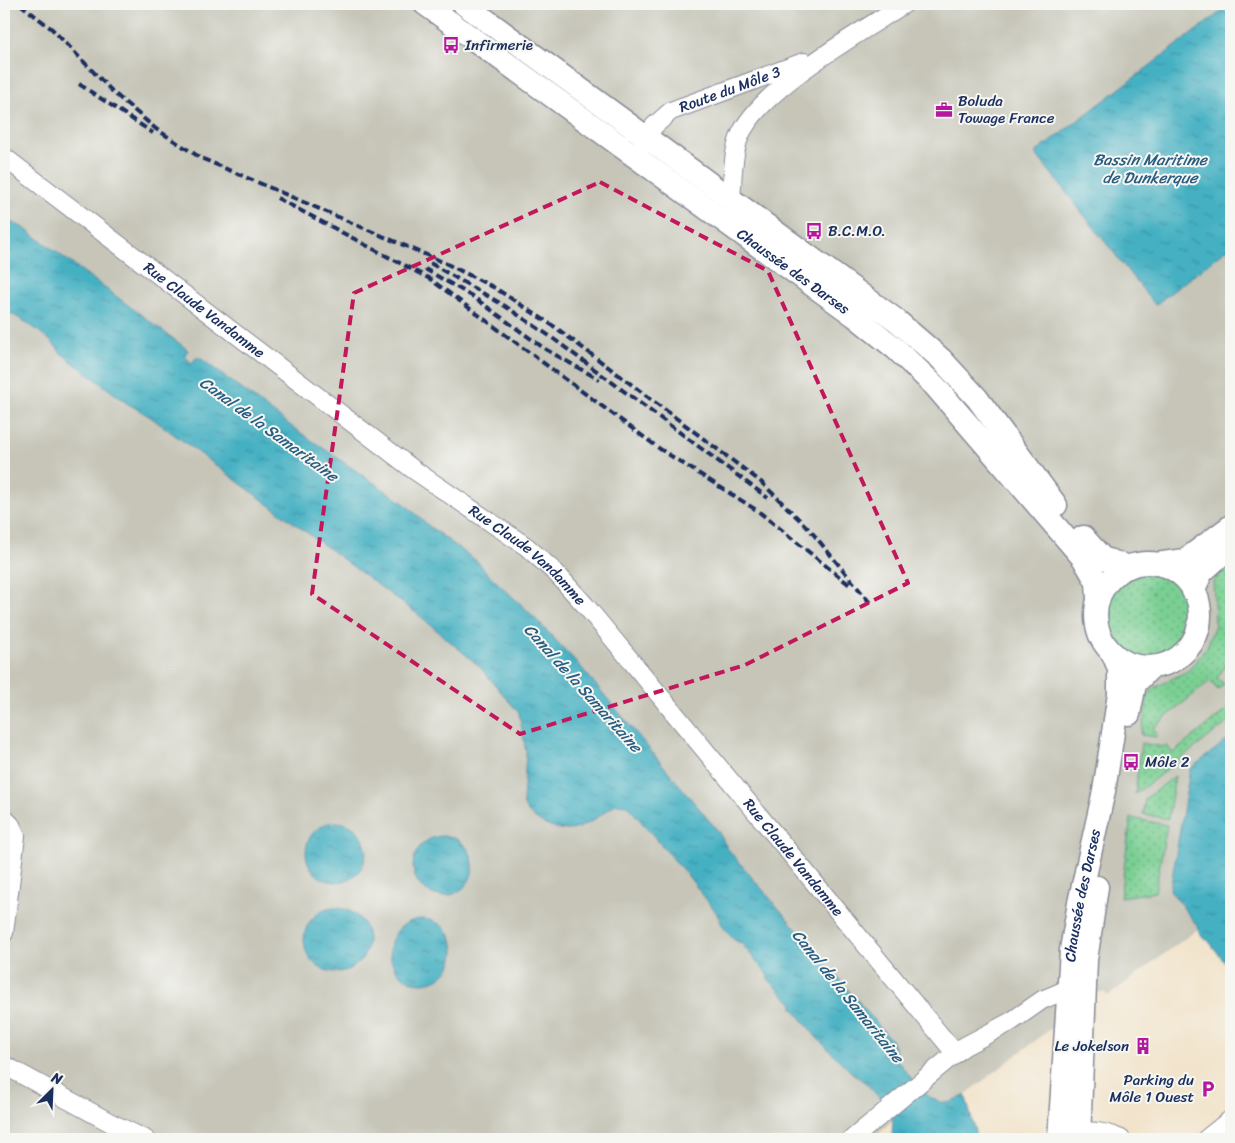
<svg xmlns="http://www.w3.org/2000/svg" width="1235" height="1143" font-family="Sriracha,sans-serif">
<defs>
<pattern id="green-dots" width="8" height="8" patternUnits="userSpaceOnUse" patternTransform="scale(1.25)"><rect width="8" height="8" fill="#7acf93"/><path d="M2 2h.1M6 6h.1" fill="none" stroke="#63a87b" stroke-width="1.8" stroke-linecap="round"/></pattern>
<pattern id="water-ripples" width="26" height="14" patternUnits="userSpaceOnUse" patternTransform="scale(1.25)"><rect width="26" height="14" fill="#44b0c2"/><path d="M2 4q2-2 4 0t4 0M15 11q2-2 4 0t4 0" fill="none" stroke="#3890a1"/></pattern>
</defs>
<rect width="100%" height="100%" fill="#f6f6f2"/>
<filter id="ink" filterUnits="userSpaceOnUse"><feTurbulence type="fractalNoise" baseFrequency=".02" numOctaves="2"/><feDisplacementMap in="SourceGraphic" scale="10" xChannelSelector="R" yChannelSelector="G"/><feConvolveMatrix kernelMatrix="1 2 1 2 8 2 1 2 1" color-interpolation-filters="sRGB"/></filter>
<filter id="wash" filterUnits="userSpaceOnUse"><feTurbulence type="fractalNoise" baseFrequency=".0096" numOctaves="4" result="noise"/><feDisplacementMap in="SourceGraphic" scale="20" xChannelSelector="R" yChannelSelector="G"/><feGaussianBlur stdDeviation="1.12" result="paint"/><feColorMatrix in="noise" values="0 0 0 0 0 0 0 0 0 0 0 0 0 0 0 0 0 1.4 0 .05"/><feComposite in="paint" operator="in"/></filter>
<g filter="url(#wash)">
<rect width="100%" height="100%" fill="#f2e4cc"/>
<!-- industrial -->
<polygon fill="#c6c5b8" points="4,4 1231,4 1036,153 1154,305 1231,246 1231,737 1190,769 1199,928 1108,996 1104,992 1098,992 961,1098 949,1103 939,1103 929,1098 923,1091 873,1139 4,1139"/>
<!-- green -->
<g fill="url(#green-dots)" stroke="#4a7f78">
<polygon points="1231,570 1231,658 1217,678 1224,684 1218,690 1210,681 1153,728 1158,735 1156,737 1141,735 1148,694 1154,688 1189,670 1207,647 1215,624 1213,582 1220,573"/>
<circle cx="1147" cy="615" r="42"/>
<polygon points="1231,706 1231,720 1135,794 1141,743 1163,747 1166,745 1173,753"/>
<polygon points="1175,776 1168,819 1143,814 1145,799"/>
<polygon points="1131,818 1167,825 1155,892 1120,897"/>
</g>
<!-- water -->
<g fill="url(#water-ripples)" stroke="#307090">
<polygon points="1231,4 1231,246 1155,305 1035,153"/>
<path d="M4 219 24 228 175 340 188 350 184 356 192 363 196 358H200L295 429 405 504 429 526 479 563 487 573 528 611 580 666 718 831 727 848 891 1040 896 1052 895 1058C913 1078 936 1121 965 1094L977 1139H892L893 1113 866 1083 852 1073 817 1038 793 1008V1004L768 979V975L742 944 733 939 723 927 716 912 689 877 627 805 616 804C602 813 591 824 575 829 558 834 527 820 523 802L526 752 519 713 479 666 420 616 149 416 128 404 62 354C48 335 24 320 4 310Z"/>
<polygon points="1231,737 1231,970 1207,939 1205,940 1198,930 1199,928 1170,890 1190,769"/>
<circle cx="336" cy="852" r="30"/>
<circle cx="443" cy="866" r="30"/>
<circle cx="336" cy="940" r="32"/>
<circle cx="422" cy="951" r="32"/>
</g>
</g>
<g filter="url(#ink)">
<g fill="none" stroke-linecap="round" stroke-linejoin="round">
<!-- minor casing -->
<g stroke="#868a95" stroke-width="20">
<g id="minor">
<path id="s1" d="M641 147 654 126 671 111 804 62"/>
<path id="s2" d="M4 157 414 470 527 547 556 573 585 605 955 1053"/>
<path d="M731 199C733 179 732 157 739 138 757 90 860 33 904 4"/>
<polyline points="4,818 11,825 16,836 4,933"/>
<polyline points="4,1065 111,1123 145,1139"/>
<path d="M1069 1135C1086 1128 1105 1132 1121 1139"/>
<polyline points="852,1139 963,1047 1012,1021 1042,1000 1068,989"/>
<polyline points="1206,1139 1231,1119"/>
</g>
</g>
<!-- major casing -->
<g stroke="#868a95" stroke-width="25">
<g id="major">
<path id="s3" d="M425 4 855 316 896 349 935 386 1083 558 1097 582 1098 599"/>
<polyline points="464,4 896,320 941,359 977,398 1056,505"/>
<polyline points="1083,537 1102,558 1129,567"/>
<circle cx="1148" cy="615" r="52"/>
<polyline points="1156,564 1185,560 1231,526"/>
<polyline points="1193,591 1202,572 1231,546"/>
<polyline points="1129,714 1135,684 1151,667"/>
<path id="s4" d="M1059 1139 1071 950 1079 903 1104 791 1119 694V669L1113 654"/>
<polyline points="1079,1139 1086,960 1097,887"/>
</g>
</g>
<!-- minor -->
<use href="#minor" stroke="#fff" stroke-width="18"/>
<!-- major -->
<use href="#major" stroke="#fff" stroke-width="22"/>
<!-- rail -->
<g stroke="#1b2f5e" stroke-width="4" stroke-dasharray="8 4" stroke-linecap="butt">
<polyline points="20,4 52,29 114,93 156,129 201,158 445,263 495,288 555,327 761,482 810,530 871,604"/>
<polyline points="79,84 153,133"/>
<polyline points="277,198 430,279 660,449 758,511 851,586"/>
<polyline points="430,263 505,306 551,337 768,498"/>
<polyline points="425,269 472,296 545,349 600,380"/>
</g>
</g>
</g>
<!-- marked area -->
<path fill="none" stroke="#c2185b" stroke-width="4" stroke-dasharray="10 6" stroke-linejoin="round" d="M600 182 768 271 908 583 745 665 520 734 312 594 354 293Z"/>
<!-- icons -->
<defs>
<g id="bus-bare" transform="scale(1.35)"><path d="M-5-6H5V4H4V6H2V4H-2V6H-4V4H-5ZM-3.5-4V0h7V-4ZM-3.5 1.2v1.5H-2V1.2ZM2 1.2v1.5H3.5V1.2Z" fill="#b5179e" stroke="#f6f6f2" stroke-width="2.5" paint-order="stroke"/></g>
<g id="office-bare" transform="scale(1.35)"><path d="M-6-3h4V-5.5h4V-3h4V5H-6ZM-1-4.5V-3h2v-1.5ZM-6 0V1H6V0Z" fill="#b5179e" stroke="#f6f6f2" stroke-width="2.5" paint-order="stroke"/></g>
<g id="building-bare" transform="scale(1.35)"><path d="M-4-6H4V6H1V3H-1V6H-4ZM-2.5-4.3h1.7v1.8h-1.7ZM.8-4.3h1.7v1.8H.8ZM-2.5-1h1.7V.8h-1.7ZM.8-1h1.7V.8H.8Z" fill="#b5179e" stroke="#f6f6f2" stroke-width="2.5" paint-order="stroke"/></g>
<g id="parking-bare" transform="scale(1.35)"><path d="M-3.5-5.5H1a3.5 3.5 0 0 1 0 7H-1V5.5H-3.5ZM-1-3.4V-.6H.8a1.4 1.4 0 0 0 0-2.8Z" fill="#b5179e" stroke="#f6f6f2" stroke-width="2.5" paint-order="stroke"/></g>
</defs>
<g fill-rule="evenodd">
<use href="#bus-bare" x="451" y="45"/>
<use href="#office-bare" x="944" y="110"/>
<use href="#bus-bare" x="814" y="231"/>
<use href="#bus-bare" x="1131" y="762"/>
<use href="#building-bare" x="1143" y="1046"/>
<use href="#parking-bare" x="1208" y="1089"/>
</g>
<g text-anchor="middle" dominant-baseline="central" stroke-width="4" stroke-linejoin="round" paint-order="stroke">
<!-- poi labels -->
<g font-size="15" fill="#1b2f5e" stroke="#f6f6f2" text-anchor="start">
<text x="465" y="45">Infirmerie</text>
<text x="958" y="101">Boluda<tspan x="958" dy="17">Towage France</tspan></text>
<text x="828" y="231">B.C.M.O.</text>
<text x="1145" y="762">Môle 2</text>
<text x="1129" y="1046" text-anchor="end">Le Jokelson</text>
<text x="1194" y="1080" text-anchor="end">Parking du<tspan x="1194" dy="17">Môle 1 Ouest</tspan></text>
</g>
<!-- street labels -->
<g font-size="15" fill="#1b2f5e" stroke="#f6f6f2">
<text stroke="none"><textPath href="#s1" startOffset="110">Route du Môle 3</textPath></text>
<text stroke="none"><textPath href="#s3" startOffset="455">Chaussée des Darses</textPath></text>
<text stroke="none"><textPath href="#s2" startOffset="252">Rue Claude Vandamme</textPath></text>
<text stroke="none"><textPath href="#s2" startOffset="658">Rue Claude Vandamme</textPath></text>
<text stroke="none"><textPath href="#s2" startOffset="1062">Rue Claude Vandamme</textPath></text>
<text stroke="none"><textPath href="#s4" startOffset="245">Chaussée des Darses</textPath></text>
</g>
<!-- water labels -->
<g font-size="16" font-style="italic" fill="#295c81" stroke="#f6f6f2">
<text x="1150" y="159">Bassin Maritime<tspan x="1150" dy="18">de Dunkerque</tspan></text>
<text transform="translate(269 429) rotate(36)">Canal de la Samaritaine</text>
<text transform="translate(583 688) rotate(48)">Canal de la Samaritaine</text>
<text transform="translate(848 996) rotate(51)">Canal de la Samaritaine</text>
</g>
</g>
<!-- margin -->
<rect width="1235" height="1143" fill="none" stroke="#f6f6f2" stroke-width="20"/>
<!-- north arrow -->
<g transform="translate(52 1090) rotate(24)" stroke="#f6f6f2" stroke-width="4" paint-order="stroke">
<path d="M0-4L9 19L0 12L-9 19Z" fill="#1b2f5e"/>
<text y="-8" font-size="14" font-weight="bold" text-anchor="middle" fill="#1b2f5e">N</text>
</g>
</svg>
